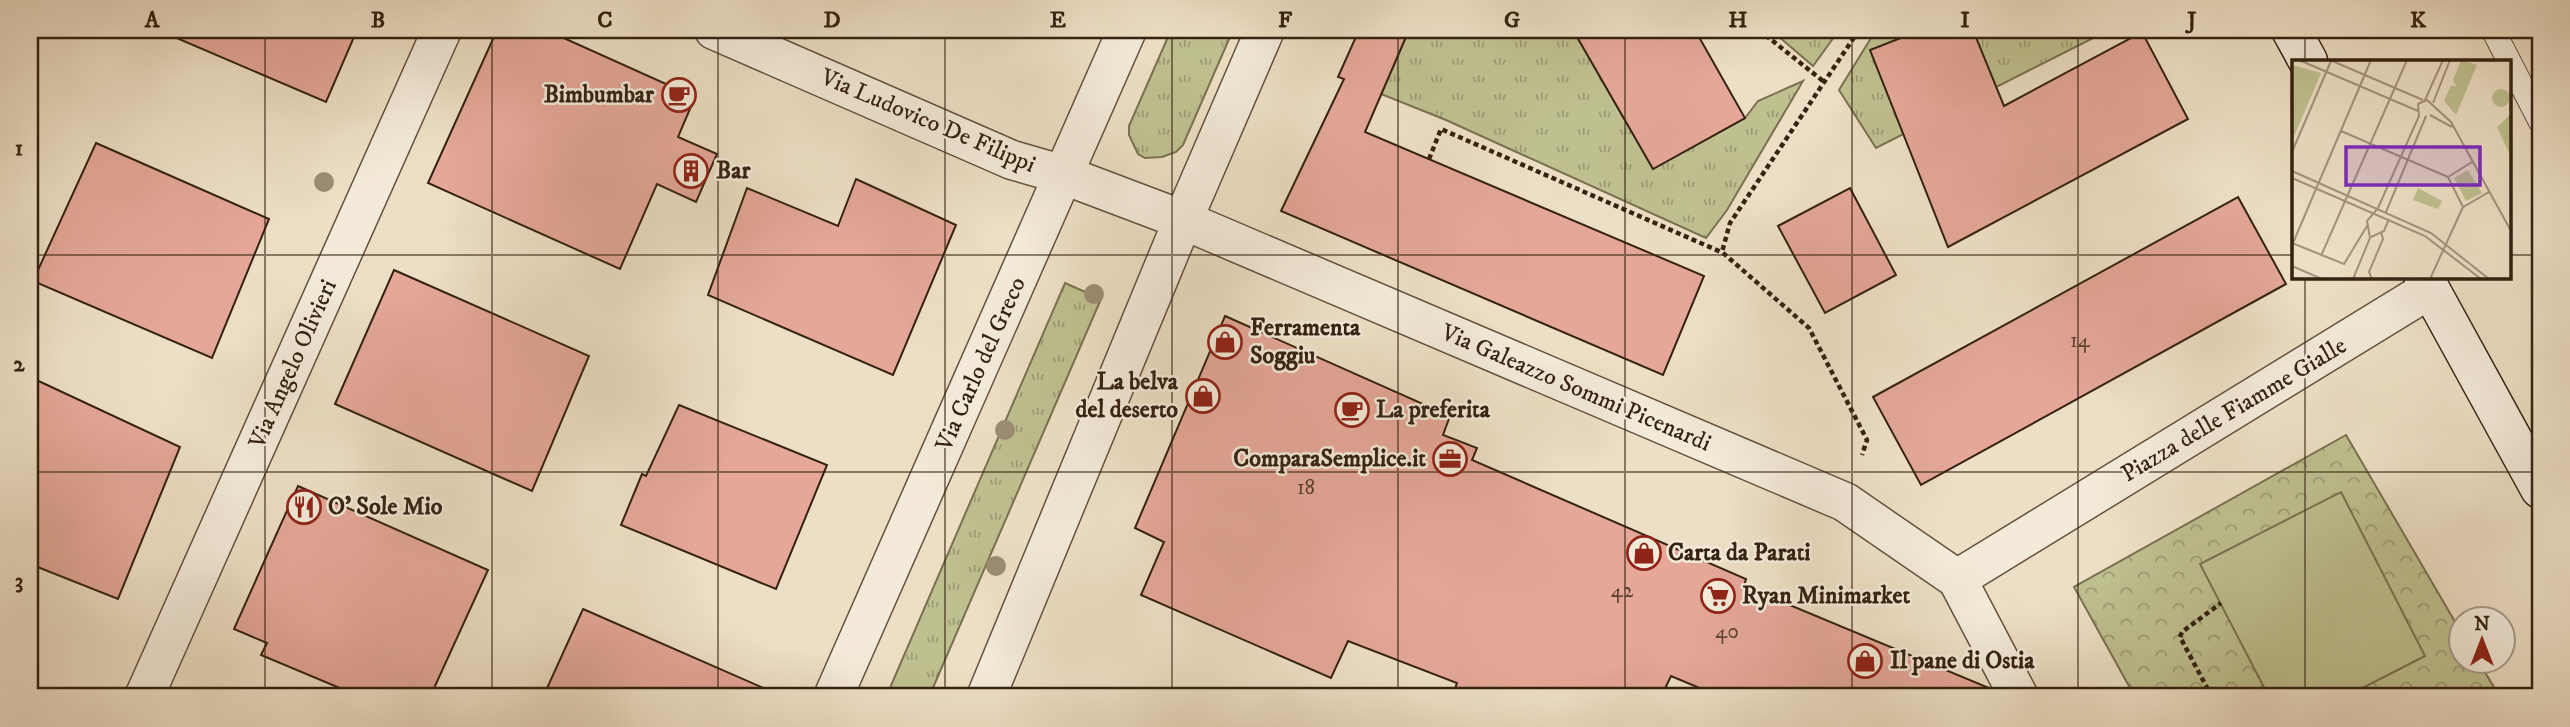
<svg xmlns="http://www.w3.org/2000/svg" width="2570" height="727" font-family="'IM FELL DW Pica',serif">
<defs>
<pattern id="grass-tufts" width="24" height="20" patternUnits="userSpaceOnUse" patternTransform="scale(1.75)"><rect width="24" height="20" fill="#bfc090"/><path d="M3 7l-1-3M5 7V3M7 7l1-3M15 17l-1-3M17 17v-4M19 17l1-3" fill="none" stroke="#9c9c74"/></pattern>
<pattern id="park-crowns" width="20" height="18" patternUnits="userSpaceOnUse" patternTransform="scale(1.75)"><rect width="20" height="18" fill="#bfc090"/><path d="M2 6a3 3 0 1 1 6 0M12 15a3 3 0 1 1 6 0" fill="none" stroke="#9c9c74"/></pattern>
</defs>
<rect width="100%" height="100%" fill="#eddfc5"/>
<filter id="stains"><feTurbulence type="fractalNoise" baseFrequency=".00286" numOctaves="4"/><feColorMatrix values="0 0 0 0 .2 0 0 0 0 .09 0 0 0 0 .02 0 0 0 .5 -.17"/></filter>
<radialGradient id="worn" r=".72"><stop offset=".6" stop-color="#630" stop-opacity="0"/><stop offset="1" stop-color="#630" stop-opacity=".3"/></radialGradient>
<!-- grass -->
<g fill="url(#grass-tufts)" stroke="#7a7150" stroke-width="2">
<polygon points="1171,30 1233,30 1183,145 1176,152 1162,157 1145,158 1138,154 1129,135 1129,126"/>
<polygon points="1409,30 1573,30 1653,169 1745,118 1758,101 1803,81 1727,210 1706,238 1446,120 1381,94"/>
<polygon points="1771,30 1839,30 1813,66"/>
<polygon points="1876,30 2109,30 1876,148 1839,90"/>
<polygon points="1065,283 1101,299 929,697 886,697"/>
</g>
<!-- park -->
<polygon fill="url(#park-crowns)" stroke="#7a7150" stroke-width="2" points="2346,435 2461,632 2462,660 2478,661 2500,697 2135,697 2074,587"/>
<!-- pitch -->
<polygon fill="#bfc090" stroke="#7a7150" stroke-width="2" points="2341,492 2425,656 2345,697 2269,697 2200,564"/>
<!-- building -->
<g fill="#e4a798" stroke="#352211" stroke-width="2">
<polygon points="158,30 357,30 326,102"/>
<polygon points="497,30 546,30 695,97 678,137 717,154 696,202 657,184 620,269 428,183"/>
<polygon points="1359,30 1409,30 1365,132 1704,276 1663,375 1281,211 1344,79 1338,77"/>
<polygon points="1573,30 1695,30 1745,118 1653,169"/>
<polygon points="1921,30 1973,30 2004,106 2142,32 2188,119 1948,247 1870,50"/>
<polygon points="96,143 269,219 212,358 33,281"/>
<polygon points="856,179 956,225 893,375 708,295 747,188 838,226"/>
<polygon points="1850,188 1896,275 1825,313 1778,226"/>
<polygon points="2238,197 2286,284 1921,485 1873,397"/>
<polygon points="394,270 589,356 532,491 335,404"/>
<polygon points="1225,316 1450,416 1443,435 1477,448 1472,460 1746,579 1744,586 1989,688 1994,697 1721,697 1671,676 1661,697 1452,697 1457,683 1348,641 1331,678 1141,595 1164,542 1135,528"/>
<polygon points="30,377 180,447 118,599 30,564"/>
<polygon points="679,405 827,465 776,589 621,525 642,474 646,476"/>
<polygon points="298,486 488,570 430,697 361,697 261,655 267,643 234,629"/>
<polygon points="583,609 784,697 543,697"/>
</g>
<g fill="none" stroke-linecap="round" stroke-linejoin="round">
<!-- lane casing -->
<g stroke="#63513e" stroke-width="25">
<polyline id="lane" points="2493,30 2540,121"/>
</g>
<!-- street casing -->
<g stroke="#63513e" stroke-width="41">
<g id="street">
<polyline points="714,30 1012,160 1064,175 1183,220 1845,502 1957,579"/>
<polyline points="144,697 442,30"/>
<polyline points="833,697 1127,30"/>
<polyline points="986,697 1183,220 1265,30"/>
<polyline points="2019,697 1957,579 2430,289"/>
</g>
</g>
<!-- secondary casing -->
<g stroke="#352211" stroke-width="41">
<g id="secondary">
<polyline points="2291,30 2308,61"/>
<polyline points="2423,276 2540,489"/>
</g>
</g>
<!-- path -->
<g stroke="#352211" stroke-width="4.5" stroke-dasharray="5 3.5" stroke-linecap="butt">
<polyline points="1759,30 1823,81"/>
<polyline points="1859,30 1730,223 1722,252 1809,328 1867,440 1862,455"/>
<polyline points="1429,159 1441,129 1721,252"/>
<polyline points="2212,697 2180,637 2182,632 2221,603"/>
</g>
<!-- lane -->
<use href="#lane" stroke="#f3ead9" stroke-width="23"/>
<!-- street -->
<use href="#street" stroke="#f3ead9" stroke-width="38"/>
<!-- secondary -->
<use href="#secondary" stroke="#f3ead9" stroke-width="38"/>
</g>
<!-- trees -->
<g fill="#9b8d74">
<circle cx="324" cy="182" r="10"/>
<circle cx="1094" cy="294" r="10"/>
<circle cx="1005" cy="430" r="10"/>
<circle cx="996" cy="566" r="10"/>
</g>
<!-- grid -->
<path fill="none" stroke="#352211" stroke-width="2" stroke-opacity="0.55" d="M265 30V697M492 30V697M718 30V697M945 30V697M1172 30V697M1398 30V697M1625 30V697M1852 30V697M2078 30V697M2305 30V61M30 255H2294M2509 255H2540M2305 276V697M30 472H2540"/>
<!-- icons -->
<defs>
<g id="cafe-ring" transform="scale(1.75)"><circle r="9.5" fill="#f3ead9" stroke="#8f2418" stroke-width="1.5"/><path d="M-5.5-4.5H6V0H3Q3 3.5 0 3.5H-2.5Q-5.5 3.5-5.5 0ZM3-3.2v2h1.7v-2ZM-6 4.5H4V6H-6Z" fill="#8f2418"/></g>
<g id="building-ring" transform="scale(1.75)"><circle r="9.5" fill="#f3ead9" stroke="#8f2418" stroke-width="1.5"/><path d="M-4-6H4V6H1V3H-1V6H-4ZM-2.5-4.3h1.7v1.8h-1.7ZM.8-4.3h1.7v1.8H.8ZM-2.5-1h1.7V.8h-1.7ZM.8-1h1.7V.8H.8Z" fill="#8f2418"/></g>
<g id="shop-ring" transform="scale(1.75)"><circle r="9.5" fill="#f3ead9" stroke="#8f2418" stroke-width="1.5"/><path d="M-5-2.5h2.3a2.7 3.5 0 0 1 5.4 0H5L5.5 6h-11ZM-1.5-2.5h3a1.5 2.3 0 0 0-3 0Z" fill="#8f2418"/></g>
<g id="office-ring" transform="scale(1.75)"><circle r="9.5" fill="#f3ead9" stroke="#8f2418" stroke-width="1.5"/><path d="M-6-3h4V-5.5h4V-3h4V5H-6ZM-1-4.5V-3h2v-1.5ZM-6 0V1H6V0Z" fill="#8f2418"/></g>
<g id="restaurant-ring" transform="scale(1.75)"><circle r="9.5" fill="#f3ead9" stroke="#8f2418" stroke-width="1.5"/><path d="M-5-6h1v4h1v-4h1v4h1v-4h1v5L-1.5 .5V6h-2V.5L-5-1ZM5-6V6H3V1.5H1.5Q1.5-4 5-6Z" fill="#8f2418"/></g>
<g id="supermarket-ring" transform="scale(1.75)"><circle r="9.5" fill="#f3ead9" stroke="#8f2418" stroke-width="1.5"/><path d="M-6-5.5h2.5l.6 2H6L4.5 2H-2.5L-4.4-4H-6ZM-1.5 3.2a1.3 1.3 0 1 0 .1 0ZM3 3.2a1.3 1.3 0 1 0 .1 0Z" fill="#8f2418"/></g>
</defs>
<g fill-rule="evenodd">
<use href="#cafe-ring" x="679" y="95"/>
<use href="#building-ring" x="691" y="171"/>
<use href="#shop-ring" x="1225" y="342"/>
<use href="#shop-ring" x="1203" y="396"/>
<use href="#cafe-ring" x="1352" y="410"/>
<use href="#office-ring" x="1450" y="459"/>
<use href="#restaurant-ring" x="304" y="507"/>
<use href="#shop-ring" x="1644" y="553"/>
<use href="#supermarket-ring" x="1718" y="596"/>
<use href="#shop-ring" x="1865" y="661"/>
</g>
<g text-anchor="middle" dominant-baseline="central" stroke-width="5" stroke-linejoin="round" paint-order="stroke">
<!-- number labels -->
<g font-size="21" fill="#614333">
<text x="2080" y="341">14</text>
<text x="1306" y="488">18</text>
<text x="1622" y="591">42</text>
<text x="1727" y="632">40</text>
</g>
<!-- poi labels -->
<g font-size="24" font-weight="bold" fill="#352211" stroke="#f3ead9" text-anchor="start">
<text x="654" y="95" text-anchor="end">Bimbumbar</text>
<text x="716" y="171">Bar</text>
<text x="1250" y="328">Ferramenta<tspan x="1250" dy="28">Soggiu</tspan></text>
<text x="1178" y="382" text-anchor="end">La belva<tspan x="1178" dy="28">del deserto</tspan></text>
<text x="1376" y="410">La preferita</text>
<text x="1426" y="459" text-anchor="end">ComparaSemplice.it</text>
<text x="328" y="507">O' Sole Mio</text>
<text x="1668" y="553">Carta da Parati</text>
<text x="1742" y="596">Ryan Minimarket</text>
<text x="1890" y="661">Il pane di Ostia</text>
</g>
<!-- street labels -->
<g font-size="24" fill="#352211" stroke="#f3ead9">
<text transform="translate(928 121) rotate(23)">Via Ludovico De Filippi</text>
<text transform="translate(293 364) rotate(-66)">Via Angelo Olivieri</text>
<text transform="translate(981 364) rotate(-66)">Via Carlo del Greco</text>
<text transform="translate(1576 388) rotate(23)">Via Galeazzo Sommi Picenardi</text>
<text transform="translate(2234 410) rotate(-31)">Piazza delle Fiamme Gialle</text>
</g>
</g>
<!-- overview -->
<g transform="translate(2292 60)">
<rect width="219" height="219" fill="#eddfc5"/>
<path d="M169 0 185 5 164 55 152 41 159 25 164 27 161 20ZM126 128 150 141 146 149 121 140Z" fill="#bfc090"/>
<path d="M0 5 29 13 0 81ZM176 110 190 133 174 141 162 118Z" fill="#bfc090"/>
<path d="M200 38a9 9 0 1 1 18 0a9 9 0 1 1-18 0ZM219 54V97L205 67Z" fill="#bfc090"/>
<path fill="none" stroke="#a3937d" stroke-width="2" d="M7 0 126 51M38 0 131 40M133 40 151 0M141 43 158 0M138 55 160 67M49 71 156 117M0 92 39 1M180 102 156 117 171 147 197 132M0 111 139 173 197 219M0 118 133 176 189 219M86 148 127 56 126 44 135 40 159 62 219 171M94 152 134 56M79 177 92 171 97 159M0 183 52 204 75 166M1 183 79 0M29 196 115 0M0 206 30 219M61 219 78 178 75 161 86 148M80 219 77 212 91 179 89 172M138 219 171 147"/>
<path fill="#7b2cbf" fill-opacity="0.15" stroke="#7b2cbf" stroke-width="3.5" d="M54 87H188V125H54Z"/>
<rect width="219" height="219" fill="none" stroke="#352211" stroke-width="3.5"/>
</g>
<!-- margin -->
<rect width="2570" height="727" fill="none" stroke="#eddfc5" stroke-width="77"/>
<!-- north arrow -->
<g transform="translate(2482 640)"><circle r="33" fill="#f3ead9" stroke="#a79a89" stroke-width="2"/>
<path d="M0-5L12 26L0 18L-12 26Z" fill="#8f2418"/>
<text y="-10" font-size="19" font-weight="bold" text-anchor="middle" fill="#352211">N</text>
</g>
<rect x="38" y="38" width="2494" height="650" fill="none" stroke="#352211" stroke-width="2.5"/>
<g font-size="23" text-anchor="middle" font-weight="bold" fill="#352211">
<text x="152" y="27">A</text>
<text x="378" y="27">B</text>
<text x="605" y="27">C</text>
<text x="832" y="27">D</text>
<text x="1058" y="27">E</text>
<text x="1285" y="27">F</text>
<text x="1512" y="27">G</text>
<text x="1738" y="27">H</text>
<text x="1965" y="27">I</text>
<text x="2192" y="27">J</text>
<text x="2418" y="27">K</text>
<text x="19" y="155">1</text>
<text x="19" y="371">2</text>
<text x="19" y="588">3</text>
</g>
<rect width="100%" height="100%" filter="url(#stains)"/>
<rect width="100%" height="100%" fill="url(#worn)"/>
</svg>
